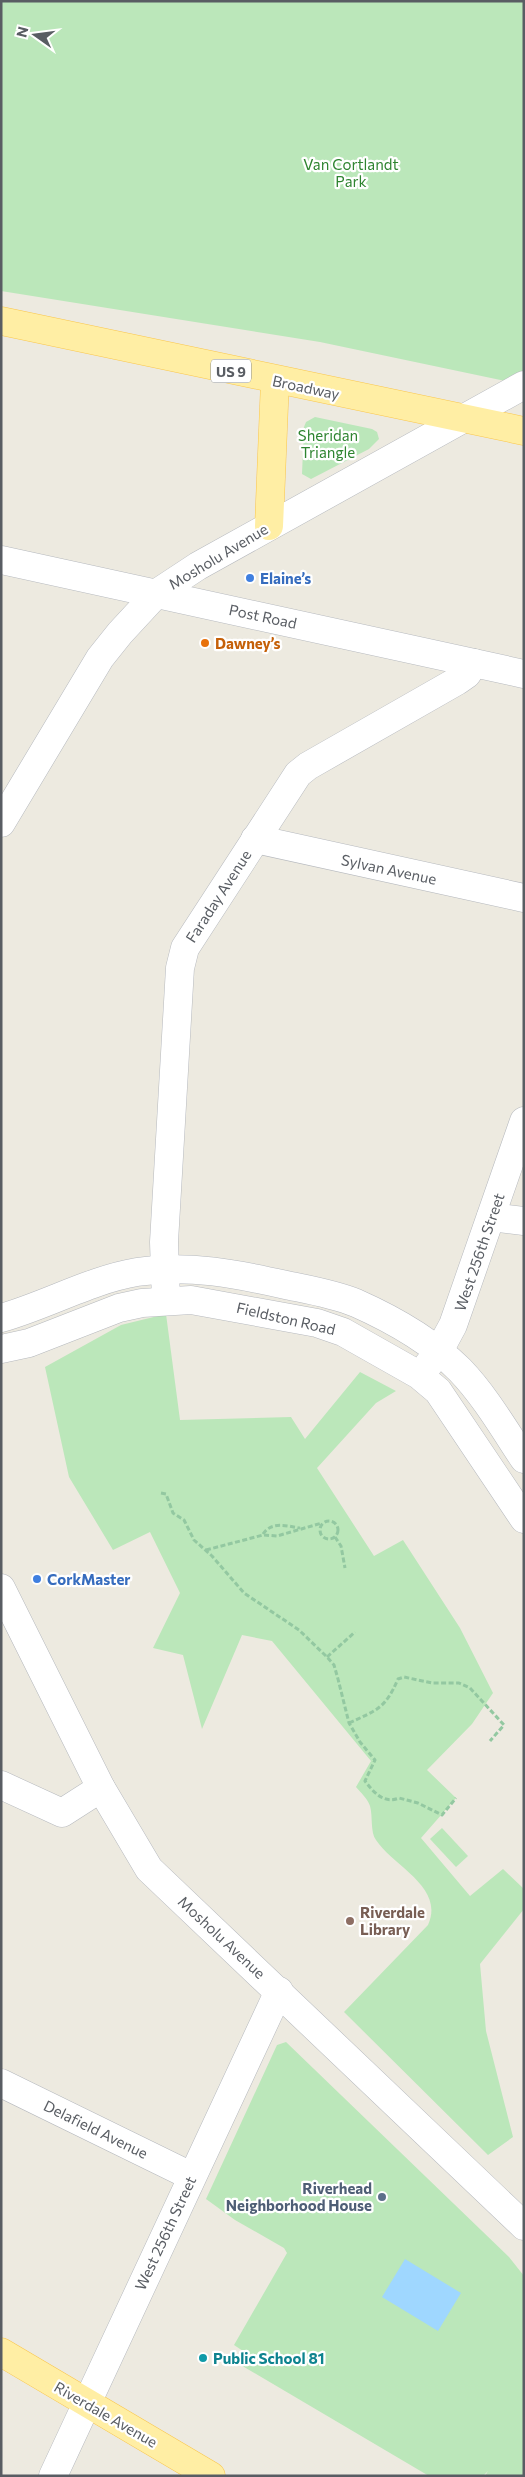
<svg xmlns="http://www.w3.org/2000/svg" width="525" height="2477" font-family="Commissioner,sans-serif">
<rect width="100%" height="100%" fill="#edeae0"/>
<!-- green -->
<g fill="#bbe7ba">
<polygon points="1,1 524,1 524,385 320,342 1,291"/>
<polygon points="315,417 372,429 377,432 379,439 369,449 311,479 302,474 304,427 306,422"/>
<path d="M166 1314 180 1420 291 1417 305 1439 360 1372 396 1391 376 1403 317 1468 374 1556 403 1540 460 1628 493 1693 472 1724 427 1770 456 1798 421 1838 470 1896 503 1869 524 1889V1909L480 1964 486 2031 513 2137 488 2155 344 2012 428 1925C445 1887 394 1867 376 1840 370 1832 373 1816 370 1806 368 1799 361 1793 356 1787L371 1761 272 1641 242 1635 202 1729 183 1655 153 1648 180 1593 150 1532 113 1550 69 1477 45 1367 121 1325Z"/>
<polygon points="442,1828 468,1856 456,1867 430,1839"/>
<polygon points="286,2042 509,2257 524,2276 524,2476 485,2476 488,2471 483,2476 429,2476 239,2364 246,2353 234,2345 287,2253 284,2248 235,2220 206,2199 277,2045"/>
</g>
<!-- water -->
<polygon fill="#9fd7ff" points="405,2259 461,2293 438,2331 382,2297"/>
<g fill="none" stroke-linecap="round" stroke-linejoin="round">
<!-- minor casing -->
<g stroke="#b6b9be" stroke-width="29">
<g id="minor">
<polyline points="1,560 524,674"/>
<polyline points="1,823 100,658 120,633 157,593 198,566 524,385"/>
<polyline points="255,839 524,898"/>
<polyline points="491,1217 524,1221"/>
<polyline points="166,1301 164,1242 180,968 185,948 298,774 308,766 457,681 467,674 474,663"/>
<path d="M1 1318C47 1305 90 1280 137 1272 188 1264 237 1274 286 1285 310 1290 334 1294 356 1303 392 1319 432 1342 460 1370 485 1396 504 1429 524 1459"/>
<polyline points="1,1349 29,1343 119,1308 142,1303 191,1300 317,1323 343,1332 419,1375 438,1391 524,1519"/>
<polyline points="428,1365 439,1351 453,1325 524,1121"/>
<polyline points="1,1588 101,1788 149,1869 524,2226"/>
<polyline points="1,1785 62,1813 101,1788"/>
<polyline points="1,2083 191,2176"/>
<polyline points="53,2476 279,1991"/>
</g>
</g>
<!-- major casing -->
<g stroke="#fac64c" stroke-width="29">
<g id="major">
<polyline points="1,321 524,431"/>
<polyline points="269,526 275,381"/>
<polyline points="1,2352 211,2476"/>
</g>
</g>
<!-- path -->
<g stroke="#93c8a1" stroke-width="3" stroke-dasharray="5 2.5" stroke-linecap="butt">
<path d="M161 1493 166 1494 173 1513 184 1520 194 1540 212 1556 244 1593 299 1630 327 1657 334 1665 338 1679 349 1723 360 1742 375 1760 365 1781C374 1793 384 1804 399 1798L418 1803 442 1815 456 1798"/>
<circle cx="329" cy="1530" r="9"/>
<path d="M263 1534C272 1521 286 1526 300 1528"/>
<polyline points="335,1537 341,1546 345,1568"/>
<polyline points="206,1550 263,1535 277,1536 322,1523"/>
<polyline points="327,1657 355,1632"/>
<path d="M349 1723C377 1710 385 1709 398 1679L404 1677 432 1683H459L470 1688 504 1725 490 1741"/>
</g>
<!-- minor -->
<use href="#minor" stroke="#fff" stroke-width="28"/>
<!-- major -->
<use href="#major" stroke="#ffeea4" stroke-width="28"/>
</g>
<!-- markers -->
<g fill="#3f7fe0" stroke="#fff" stroke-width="2">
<circle cx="250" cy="578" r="5"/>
<circle cx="37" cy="1579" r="5"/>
</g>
<circle fill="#e8710a" stroke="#fff" stroke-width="2" cx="205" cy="643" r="5"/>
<circle fill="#8d6e63" stroke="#fff" stroke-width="2" cx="350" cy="1921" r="5"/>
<circle fill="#5c6f8a" stroke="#fff" stroke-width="2" cx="382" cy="2197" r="5"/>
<circle fill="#0f9aa8" stroke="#fff" stroke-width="2" cx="203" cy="2358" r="5"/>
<g text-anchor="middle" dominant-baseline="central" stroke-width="4.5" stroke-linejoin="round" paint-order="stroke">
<!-- shield labels -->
<rect fill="#fff" stroke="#8b8e92" stroke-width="1" x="211" y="359.5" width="40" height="23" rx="4"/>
<g font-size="14" font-weight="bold" fill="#595d63">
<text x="231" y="371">US 9</text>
</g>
<!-- park labels -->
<g font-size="15" fill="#2e8430" stroke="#fff">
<text x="351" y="164">Van Cortlandt<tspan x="351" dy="17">Park</tspan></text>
<text x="328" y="435">Sheridan<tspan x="328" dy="17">Triangle</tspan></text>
</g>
<!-- street labels -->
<g font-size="15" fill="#595d63" stroke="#fff">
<text transform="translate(306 387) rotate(12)">Broadway</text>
<text transform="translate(218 556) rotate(-31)">Mosholu Avenue</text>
<text transform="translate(263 616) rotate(12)">Post Road</text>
<text transform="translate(389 869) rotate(12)">Sylvan Avenue</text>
<text transform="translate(218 896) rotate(-57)">Faraday Avenue</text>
<text transform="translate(479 1252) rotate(-71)">West 256th Street</text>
<text transform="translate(286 1318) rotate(13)">Fieldston Road</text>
<text transform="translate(222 1937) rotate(43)">Mosholu Avenue</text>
<text transform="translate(96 2129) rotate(26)">Delafield Avenue</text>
<text transform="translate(165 2233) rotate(-65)">West 256th Street</text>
<text transform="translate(106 2414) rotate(30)">Riverdale Avenue</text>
</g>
<!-- shop labels -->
<g font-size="15" font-weight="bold" fill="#366cbe" stroke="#fff" text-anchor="start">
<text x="260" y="578">Elaine’s</text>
<text x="47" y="1579">CorkMaster</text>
</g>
<!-- food labels -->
<g font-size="15" font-weight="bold" fill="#c56008" stroke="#fff" text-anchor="start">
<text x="215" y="643">Dawney’s</text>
</g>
<!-- education labels -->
<g font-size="15" font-weight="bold" fill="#785e54" stroke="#fff" text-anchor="start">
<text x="360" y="1912">Riverdale<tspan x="360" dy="17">Library</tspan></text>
</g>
<!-- service labels -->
<g font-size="15" font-weight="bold" fill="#4e5e75" stroke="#fff" text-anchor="end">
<text x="372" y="2188">Riverhead<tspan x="372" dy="17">Neighborhood House</tspan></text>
</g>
<!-- culture labels -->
<g font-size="15" font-weight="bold" fill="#0d838f" stroke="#fff" text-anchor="start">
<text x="213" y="2358">Public School 81</text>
</g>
</g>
<!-- border -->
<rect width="525" height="2477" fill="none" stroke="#595d63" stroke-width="5"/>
<!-- north arrow -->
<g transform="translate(35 35) rotate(284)" stroke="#ffffff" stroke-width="4" paint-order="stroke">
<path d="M0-4L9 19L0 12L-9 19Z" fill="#595d63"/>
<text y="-8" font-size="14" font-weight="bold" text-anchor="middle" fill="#595d63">N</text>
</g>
</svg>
